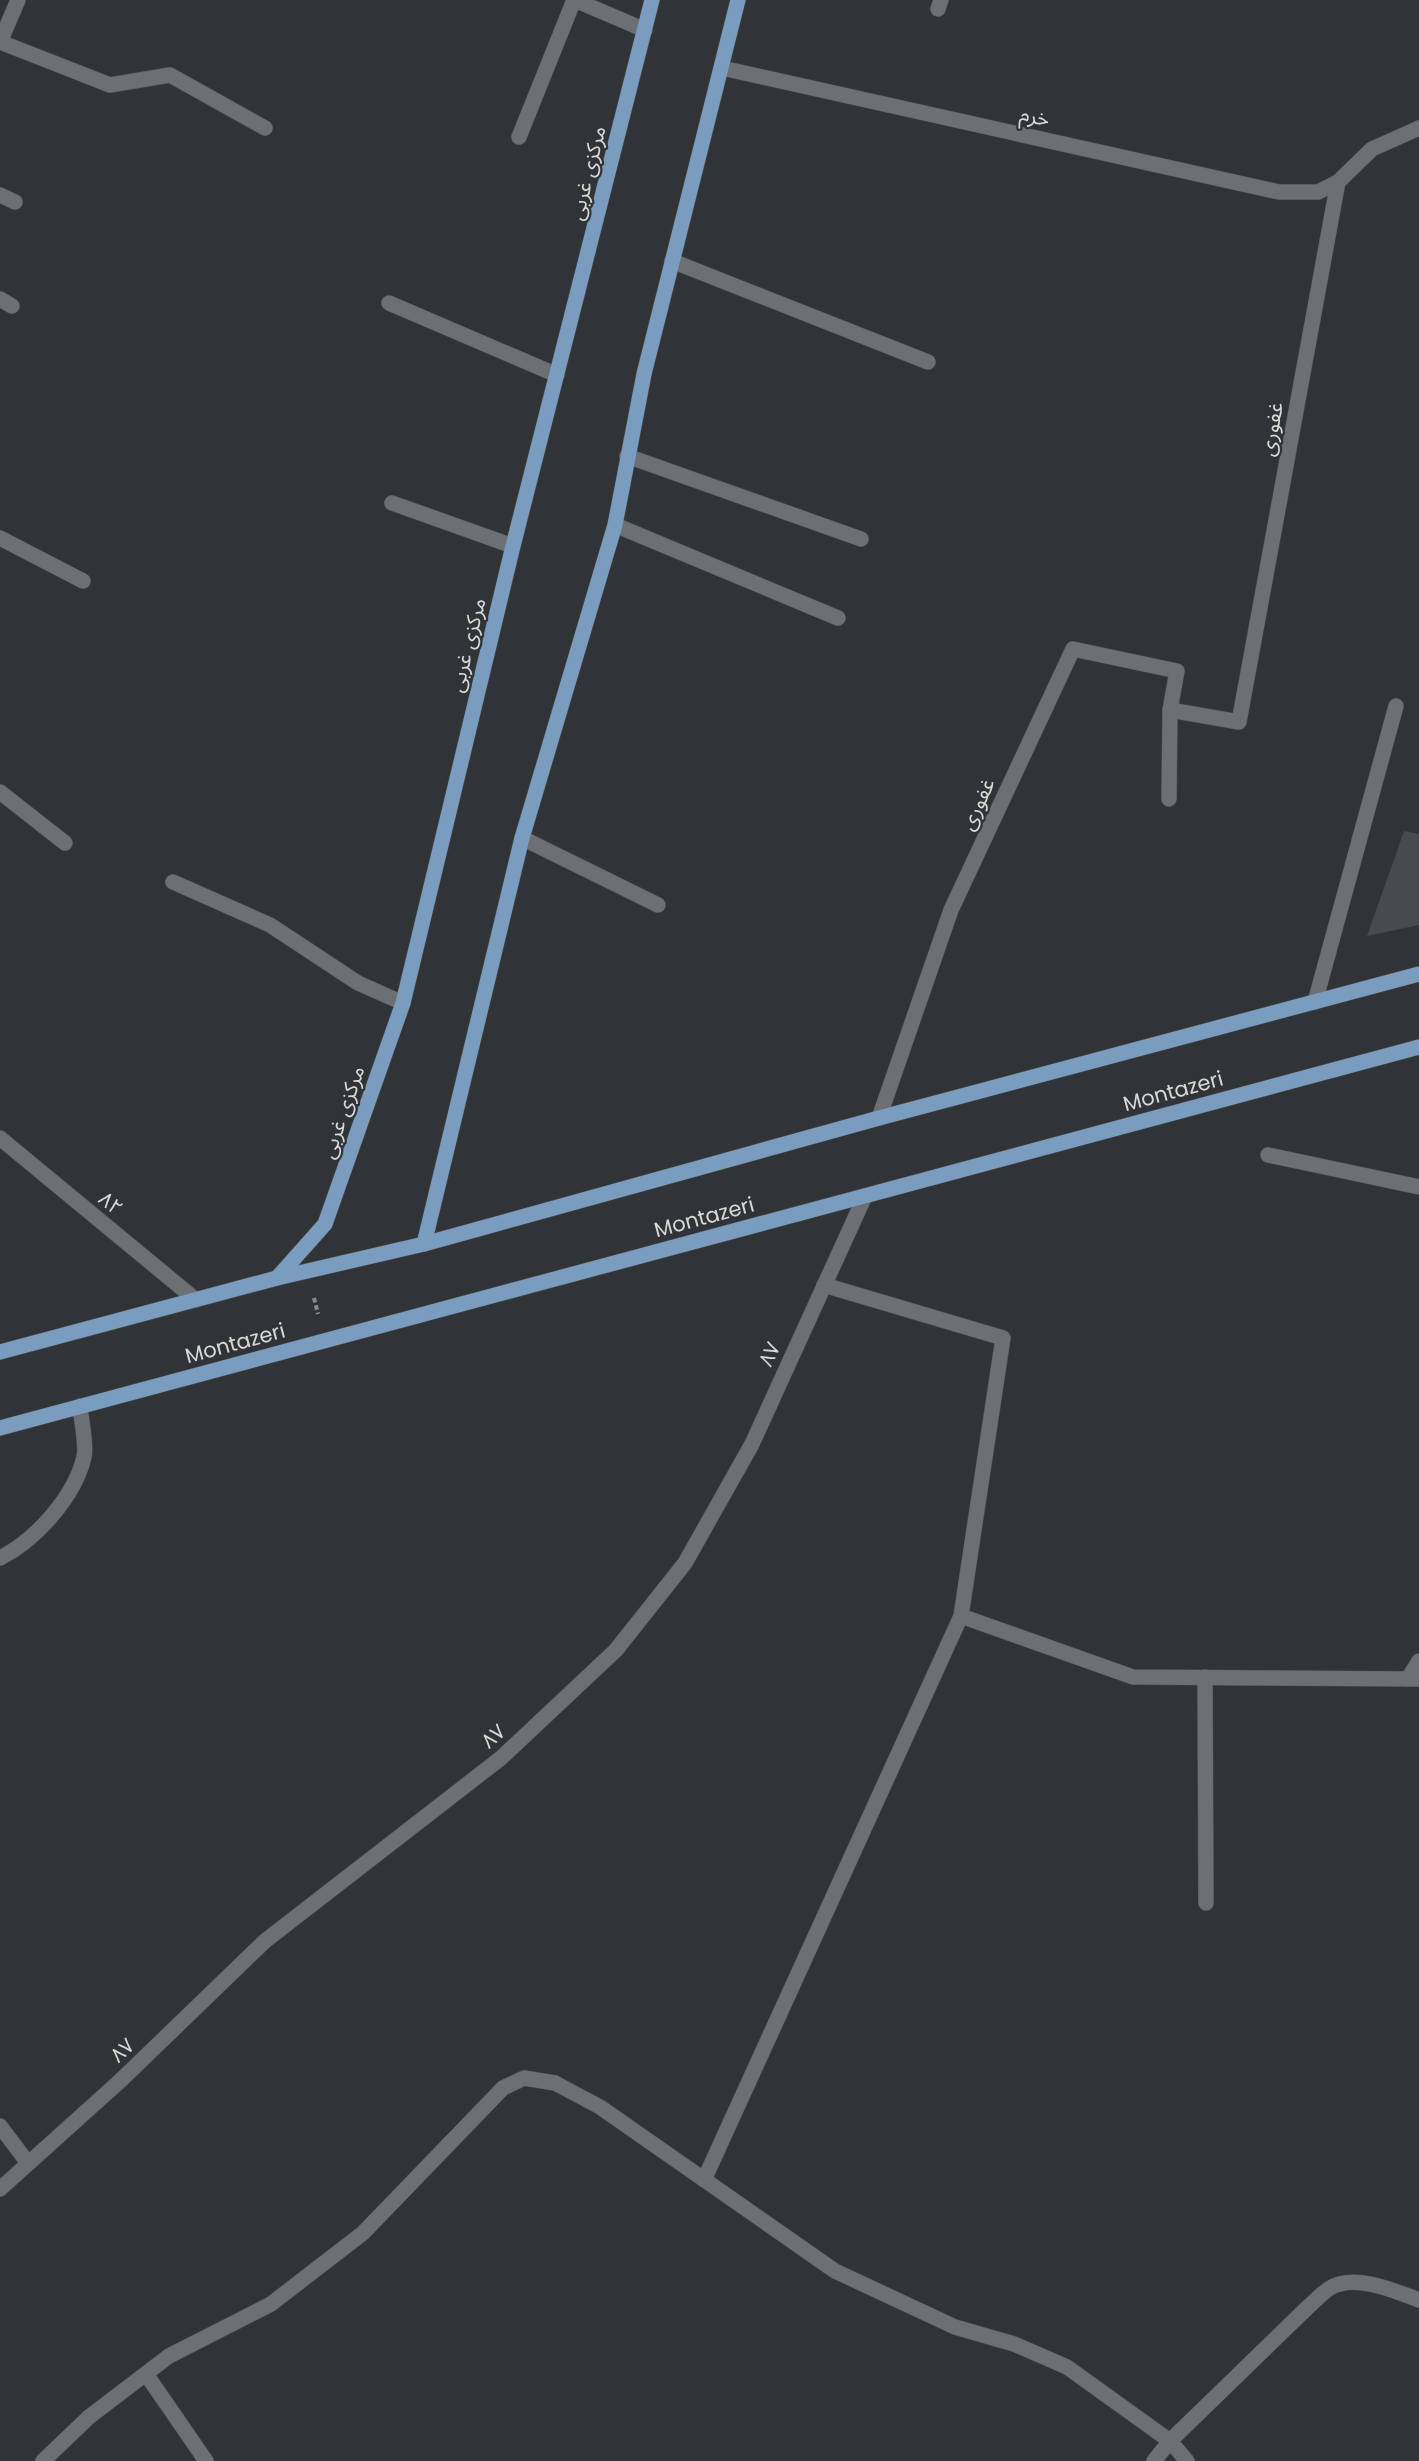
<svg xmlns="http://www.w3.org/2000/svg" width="1419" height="2461" font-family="Poppins,'Noto Sans Arabic',sans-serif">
<rect width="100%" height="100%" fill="#313437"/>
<!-- building -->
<polygon fill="#474a4e" points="1404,831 1419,834 1419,925 1367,936"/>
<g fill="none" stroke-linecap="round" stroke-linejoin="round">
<!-- minor casing -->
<g stroke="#4e5153" stroke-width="16">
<g id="minor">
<polyline points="575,0 645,30"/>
<polyline points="938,9 941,0"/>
<polyline points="0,42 110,85 170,75 265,128"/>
<polyline points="0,42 18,0"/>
<polyline points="722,68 1279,192 1318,192 1338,182 1372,149 1419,128"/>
<polyline points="519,137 574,0"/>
<polyline points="0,195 15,202"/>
<polyline points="672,261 928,362"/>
<polyline points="0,299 12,306"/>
<polyline points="389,303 557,375"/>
<polyline points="627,456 861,539"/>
<polyline points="392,503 513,546"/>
<polyline points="615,525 838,618"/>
<polyline points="0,538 83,581"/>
<polyline points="1170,710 1239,722 1338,182"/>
<polyline points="0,792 65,843"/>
<polyline points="522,838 658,905"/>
<polyline points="173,882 270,925 358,983 403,1003"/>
<polyline points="1315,1002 1396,706"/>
<polyline points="879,1118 951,910 1073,649 1177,671 1170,710 1169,799"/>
<polyline points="0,1138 196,1300"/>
<polyline points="1268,1155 1419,1187"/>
<polyline points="824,1285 1003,1338 961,1616"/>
<path d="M0 1558C36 1540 75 1496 84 1457 87 1445 81 1420 80 1406"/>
<polyline points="1205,1677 1206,1903"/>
<polyline points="1408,1679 1419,1661"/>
<polyline points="0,2126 28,2163"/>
<polyline points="704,2180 961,1616 1133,1677 1419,1679"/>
<polyline points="0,2189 120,2081 265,1941 501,1758 616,1650 685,1563 752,1444 865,1196"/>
<polyline points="146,2374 206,2461"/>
<polyline points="43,2461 89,2417 169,2356 271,2304 363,2233 503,2088 524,2078 555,2083 600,2107 835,2271 955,2327 1014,2344 1067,2367 1170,2441 1187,2461"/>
<path d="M1154 2461 1170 2441 1308 2307C1315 2301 1322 2293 1330 2288 1355 2273 1395 2291 1419 2300"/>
</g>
</g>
<!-- major casing -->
<g stroke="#4e5153" stroke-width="16">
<g id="major">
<polyline points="424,1244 522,838 615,525 644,374 738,0"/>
<polyline points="277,1278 325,1224 403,1003 513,546 652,0"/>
<polyline points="0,1352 277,1278 424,1244 879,1118 1419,974"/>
<polyline points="0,1428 1419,1047"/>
</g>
</g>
<!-- path -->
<polyline stroke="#87898c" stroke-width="4" stroke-dasharray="4.5 3" stroke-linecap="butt" points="314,1298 318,1314"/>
<!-- minor -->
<use href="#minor" stroke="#6c6f73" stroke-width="15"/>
<!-- major -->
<use href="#major" stroke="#7a9dbf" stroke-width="15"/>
</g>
<g text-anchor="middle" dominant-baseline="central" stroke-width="4.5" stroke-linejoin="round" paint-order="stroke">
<!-- street labels -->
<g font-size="21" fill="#d6d8da" stroke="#313437">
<text transform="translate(1035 116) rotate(12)">خرم</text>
<text transform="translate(587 173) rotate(-76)">مرکزی غربی</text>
<text transform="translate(1271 429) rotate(-80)">غفوری</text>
<text transform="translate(467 645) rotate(-76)">مرکزی غربی</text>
<text transform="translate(977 804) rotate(-65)">غفوری</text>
<text transform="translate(1173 1091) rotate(-15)">Montazeri</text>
<text transform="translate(342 1112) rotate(-71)">مرکزی غربی</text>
<text transform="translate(111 1203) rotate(39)">۸۲</text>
<text transform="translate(704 1217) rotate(-15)">Montazeri</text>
<text transform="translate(235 1343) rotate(-15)">Montazeri</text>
<text transform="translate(769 1354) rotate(-65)">۸۷</text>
<text transform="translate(493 1736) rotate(-42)">۸۷</text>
<text transform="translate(122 2050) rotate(-44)">۸۷</text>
</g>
</g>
</svg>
